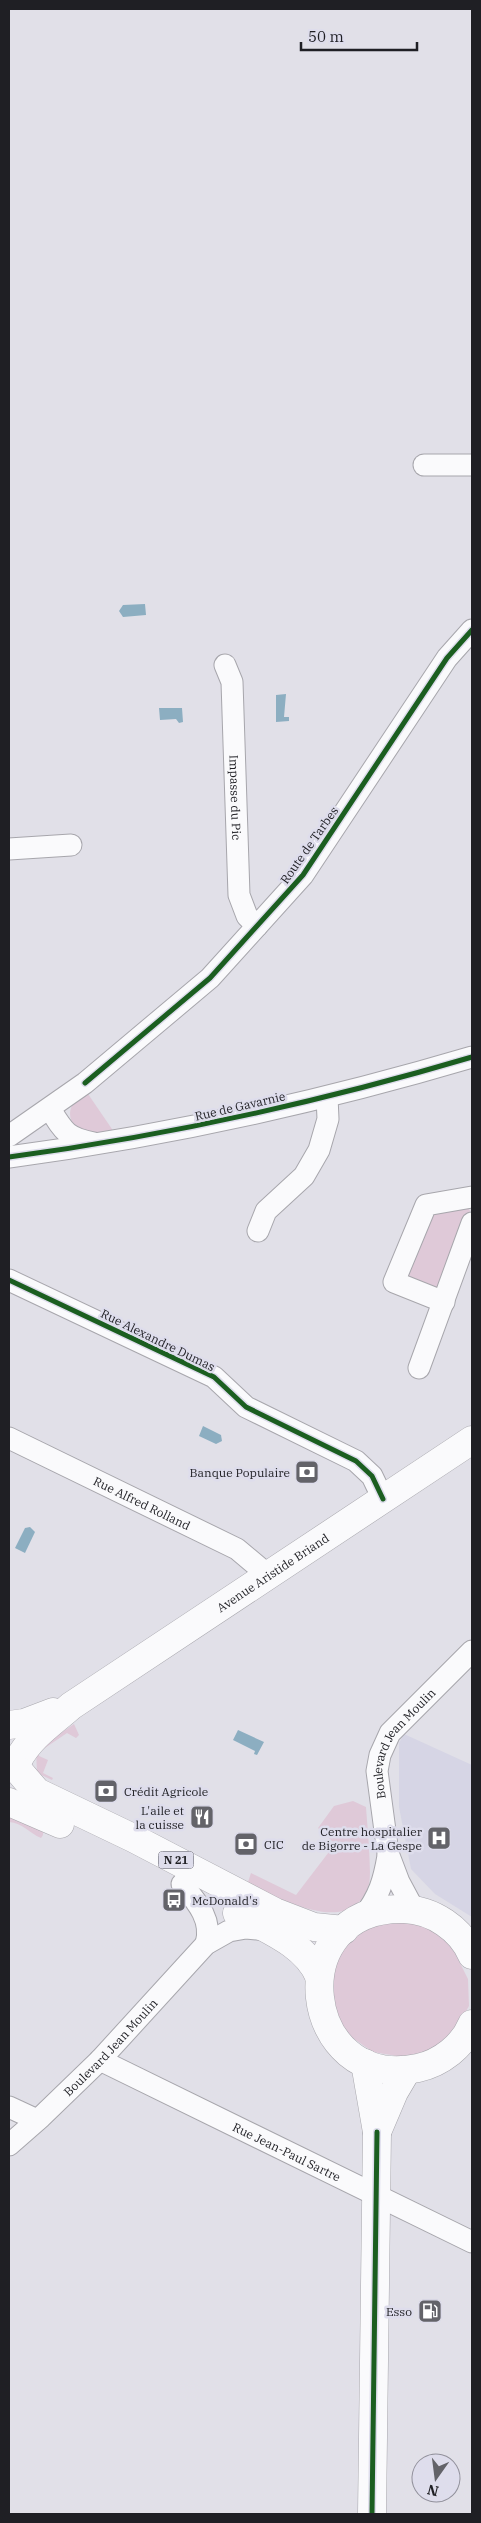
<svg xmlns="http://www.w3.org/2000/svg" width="481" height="2523" font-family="'IBM Plex Serif',serif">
<rect width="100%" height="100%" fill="#e1e0e8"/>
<!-- built -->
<polygon fill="#d6d5e5" points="404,1734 472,1765 472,1917 435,1894 411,1869 399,1807 399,1743"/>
<!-- green -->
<g fill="#dfc9d8">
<path d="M86 1091 114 1132 97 1136 78 1133C65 1113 68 1106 86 1091Z"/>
<polygon points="468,1207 470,1211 440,1289 405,1276 429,1215"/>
<polygon points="74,1724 79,1735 76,1738 67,1733 39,1752 39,1756 48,1760 43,1773 53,1778 52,1780 37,1773 36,1750"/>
<path d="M353 1801 366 1807C367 1822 372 1873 369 1884 352 1940 282 1898 247 1885L251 1873 296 1895 335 1844 318 1828 334 1806Z"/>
<path d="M9 1815 43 1830V1835L41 1838C29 1833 23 1823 9 1822Z"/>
<polygon points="379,1920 428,1925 448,1939 468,1979 469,2006 451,2037 431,2049 409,2058 373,2052 347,2034 328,2000 333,1968 343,1946"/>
</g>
<!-- water -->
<g fill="#8caec1">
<polygon points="145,604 146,615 123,617 119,611 123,605"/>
<polygon points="286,694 284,717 289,717 289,721 276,722 276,695"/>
<polygon points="159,708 182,708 183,722 179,723 176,719 160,720"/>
<polygon points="203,1426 221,1435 222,1441 216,1444 199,1436"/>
<polygon points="30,1527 35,1532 25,1553 15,1548 25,1528"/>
<polygon points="238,1730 264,1742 257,1755 254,1754 255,1751 233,1740"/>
</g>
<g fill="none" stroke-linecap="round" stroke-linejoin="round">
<!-- minor casing -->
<g stroke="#a7a6ac" stroke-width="23">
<g id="minor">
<polyline points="424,465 472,465"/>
<path id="s1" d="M225 665 232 682 239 895 247 916 257 926"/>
<polyline points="9,849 71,845"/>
<path d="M50 1109C64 1132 67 1138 94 1143"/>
<polyline points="9,1136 85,1083 210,978 303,875 447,658 472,630"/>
<path d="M9 1157C166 1136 320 1102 472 1057"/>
<polyline points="258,1231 266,1211 304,1176 319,1150 328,1119 327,1097"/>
<polyline points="9,1280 214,1377 246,1407 356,1461 372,1476 383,1499"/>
<polyline points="444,1302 394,1282 426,1205 472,1197"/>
<polyline points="419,1368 472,1223"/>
<path id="s2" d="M9 1438 237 1549 268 1575"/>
<path d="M182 1884C197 1902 213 1920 206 1944"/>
<path id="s3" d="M414 1910 399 1882 388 1853 377 1771 380 1755 390 1733 472 1651"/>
<path d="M363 1917C379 1897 384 1880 388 1856"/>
<path id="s4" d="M100 2060 472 2242"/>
<polyline points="9,2107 37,2120"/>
<path id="s5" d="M9 2145 41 2117 100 2060 206 1944 229 1931 246 1928 267 1930"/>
</g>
</g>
<!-- major casing -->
<g stroke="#a7a6ac" stroke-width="29">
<g id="major">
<polyline points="9,1725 24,1723 53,1712"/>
<path id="s6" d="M18 1760C31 1736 52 1723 71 1706L472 1440"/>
<polyline points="18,1770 37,1792 133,1838 275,1912 314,1927 344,1930"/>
<polyline points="9,1802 60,1824"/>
<path d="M237 1913C266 1929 306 1944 319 1976"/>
<path d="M472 1955C461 1929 433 1910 404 1909 279 1906 300 2093 418 2068 441 2063 463 2046 472 2024"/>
<polyline points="365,2063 377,2132 372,2514"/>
<polyline points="377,2132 394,2092 407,2070"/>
</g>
</g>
<!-- minor -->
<use href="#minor" stroke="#fafafc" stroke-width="21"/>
<!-- major -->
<use href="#major" stroke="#fafafc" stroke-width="28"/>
<!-- cycleway casing -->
<g stroke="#deddec" stroke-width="8">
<g id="cycleway">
<polyline points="85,1083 210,978 303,875 447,658 472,630"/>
<path d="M9 1157C166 1136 320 1102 472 1057"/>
<polyline points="9,1280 214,1377 246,1407 356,1461 372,1476 383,1499"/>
<polyline points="372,2514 377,2132"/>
</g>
</g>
<!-- cycleway -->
<use href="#cycleway" stroke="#1b5e20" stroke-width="5"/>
</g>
<!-- icons -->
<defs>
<g id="bank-square" transform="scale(1.25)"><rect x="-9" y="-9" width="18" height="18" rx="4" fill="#636369" stroke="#deddec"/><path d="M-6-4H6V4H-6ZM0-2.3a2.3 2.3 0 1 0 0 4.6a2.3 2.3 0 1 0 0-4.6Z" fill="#fff"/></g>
<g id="restaurant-square" transform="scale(1.25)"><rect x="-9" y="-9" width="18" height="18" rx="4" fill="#636369" stroke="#deddec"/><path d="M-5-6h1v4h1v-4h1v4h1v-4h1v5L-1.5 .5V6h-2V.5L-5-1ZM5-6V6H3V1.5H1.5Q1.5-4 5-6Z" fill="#fff"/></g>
<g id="hospital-square" transform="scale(1.25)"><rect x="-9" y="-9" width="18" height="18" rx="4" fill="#636369" stroke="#deddec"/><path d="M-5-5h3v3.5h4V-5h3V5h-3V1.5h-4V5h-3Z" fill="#fff"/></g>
<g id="bus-square" transform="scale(1.25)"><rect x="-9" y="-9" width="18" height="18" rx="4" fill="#636369" stroke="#deddec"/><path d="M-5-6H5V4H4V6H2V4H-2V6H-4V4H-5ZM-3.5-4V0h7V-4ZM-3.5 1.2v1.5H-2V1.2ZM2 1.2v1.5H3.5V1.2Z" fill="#fff"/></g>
<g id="fuel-square" transform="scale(1.25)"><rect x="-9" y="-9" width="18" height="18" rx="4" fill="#636369" stroke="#deddec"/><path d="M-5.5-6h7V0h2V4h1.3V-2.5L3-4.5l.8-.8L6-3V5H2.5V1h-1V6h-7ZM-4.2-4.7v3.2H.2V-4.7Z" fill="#fff"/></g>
</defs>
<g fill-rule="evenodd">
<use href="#bank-square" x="307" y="1472"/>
<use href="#bank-square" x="106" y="1791"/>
<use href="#restaurant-square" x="202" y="1817"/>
<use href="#hospital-square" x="439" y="1838"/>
<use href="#bank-square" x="246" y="1844"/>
<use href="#bus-square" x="174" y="1900"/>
<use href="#fuel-square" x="430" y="2311"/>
</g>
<g text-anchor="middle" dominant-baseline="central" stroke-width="5" stroke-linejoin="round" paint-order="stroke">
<!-- shield labels -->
<rect fill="#deddec" stroke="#585860" stroke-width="1" x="158.5" y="1851.5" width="35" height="17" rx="4"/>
<g font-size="11" font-weight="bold" fill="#1f1f24">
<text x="176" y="1860">N 21</text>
</g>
<!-- street labels -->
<g font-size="12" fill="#1f1f24" stroke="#deddec">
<text stroke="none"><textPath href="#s1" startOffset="134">Impasse du Pic</textPath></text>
<text transform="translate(309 845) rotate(-55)">Route de Tarbes</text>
<text transform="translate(240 1106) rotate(-13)">Rue de Gavarnie</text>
<text transform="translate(158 1340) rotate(26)">Rue Alexandre Dumas</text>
<text stroke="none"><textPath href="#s2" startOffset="148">Rue Alfred Rolland</textPath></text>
<text stroke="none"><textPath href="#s6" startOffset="318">Avenue Aristide Briand</textPath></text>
<text stroke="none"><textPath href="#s3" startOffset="182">Boulevard Jean Moulin</textPath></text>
<text stroke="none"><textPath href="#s5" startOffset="141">Boulevard Jean Moulin</textPath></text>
<text stroke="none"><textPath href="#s4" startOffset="208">Rue Jean-Paul Sartre</textPath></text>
</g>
<!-- poi labels -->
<g font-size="12" fill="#1f1f24" stroke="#deddec" text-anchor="end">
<text x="290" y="1472">Banque Populaire</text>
<text x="124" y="1791" text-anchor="start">Crédit Agricole</text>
<text x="184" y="1810">L'aile et<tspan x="184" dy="14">la cuisse</tspan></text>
<text x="422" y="1831">Centre hospitalier<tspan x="422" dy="14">de Bigorre - La Gespe</tspan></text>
<text x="264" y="1844" text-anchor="start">CIC</text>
<text x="192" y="1900" text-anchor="start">McDonald's</text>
<text x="412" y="2311">Esso</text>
</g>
</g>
<!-- border -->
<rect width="481" height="2523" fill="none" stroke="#1f1f24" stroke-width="20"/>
<!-- north arrow -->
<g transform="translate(436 2478) rotate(194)"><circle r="24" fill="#deddec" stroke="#92919c"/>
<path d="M0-4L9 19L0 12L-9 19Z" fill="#636369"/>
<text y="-8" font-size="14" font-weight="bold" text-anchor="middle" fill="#1f1f24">N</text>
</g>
<!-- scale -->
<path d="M301 42v8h116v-8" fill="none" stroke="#1f1f24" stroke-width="2.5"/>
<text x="308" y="42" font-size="15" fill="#1f1f24" stroke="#deddec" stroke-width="4" paint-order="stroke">50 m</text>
</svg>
